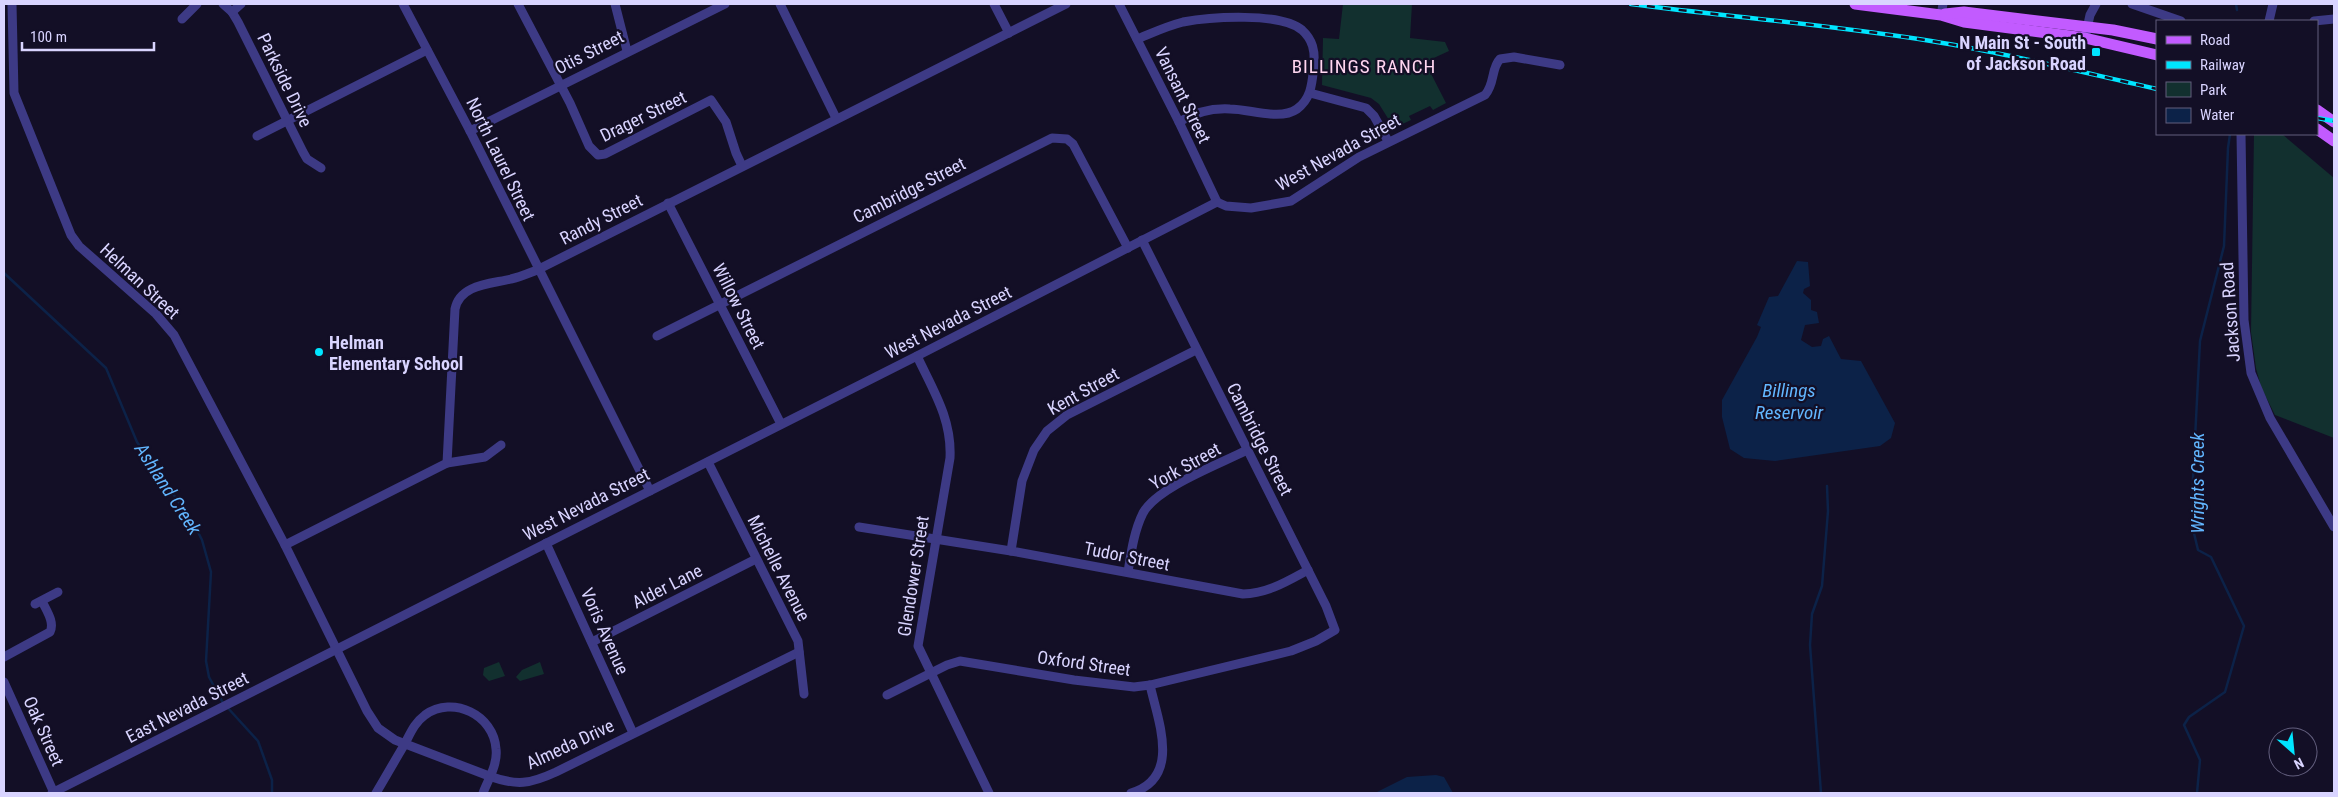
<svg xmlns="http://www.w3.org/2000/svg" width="2338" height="797" font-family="'Roboto Condensed',sans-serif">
<rect width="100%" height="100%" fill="#130f26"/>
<!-- green -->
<g fill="#12302f">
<polygon points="1343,4 1412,4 1410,38 1445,42 1449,51 1425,62 1446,103 1433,110 1430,106 1409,116 1411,120 1394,128 1379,104 1371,98 1322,85 1323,38 1339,39"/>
<polygon points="2254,134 2282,134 2334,178 2334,438 2275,415 2261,387 2256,368 2251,332"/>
<polygon points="499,662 505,676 489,681 483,675 484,668"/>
<polygon points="540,662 544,674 520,681 516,677 522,670"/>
</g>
<!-- water -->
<g fill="#0c2248">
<polygon points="1797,261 1808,262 1810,286 1804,289 1803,293 1811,300 1811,310 1817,312 1819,323 1805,325 1801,340 1812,347 1821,346 1823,339 1829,336 1841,359 1861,361 1895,423 1891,438 1880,446 1775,461 1744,458 1730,449 1722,417 1722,400 1757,337 1761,327 1757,325 1769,297 1778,296"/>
<polygon points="1436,775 1444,777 1453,793 1375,793 1407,777"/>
</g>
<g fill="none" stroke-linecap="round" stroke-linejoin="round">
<!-- stream -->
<g stroke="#0c2248" stroke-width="2.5">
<polyline points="2236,4 2237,10"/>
<polyline points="4,273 106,368 137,442 194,524 202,540 211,572 206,661 209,677 223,703"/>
<polyline points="227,707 258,741 272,780 272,793"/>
<polyline points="1821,793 1810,645 1812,614 1822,586 1828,511 1827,486"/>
<polyline points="2197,793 2200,760 2184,725 2189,717 2225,692 2244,626 2211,557 2198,550 2193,529 2193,478 2200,341 2224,246 2228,148 2230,134"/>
</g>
<!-- minor -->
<g stroke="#3d3a85" stroke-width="9">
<path d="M12 4 14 93 71 235 79 246 156 314 174 335 285 545 367 711 378 728 395 740 489 776C517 786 530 784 556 772L799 652"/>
<polyline points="223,4 232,12 238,22 303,152 307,159 321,168"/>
<polyline points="403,4 470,131 650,491"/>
<polyline points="518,4 570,103 589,146 598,155 605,154 711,100 726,122 736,153 742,166"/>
<polyline points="615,4 627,51"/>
<polyline points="780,4 836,118"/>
<polyline points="994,4 1009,33"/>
<polyline points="1119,4 1179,122 1217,202"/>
<polyline points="2132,4 2181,21"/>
<polyline points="232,12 241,4"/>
<polyline points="1941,15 1943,4"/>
<polyline points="182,19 197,4"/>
<polyline points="2269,21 2273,4"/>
<polyline points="2314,21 2334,19"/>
<polyline points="2086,33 2090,15 2096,4"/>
<path d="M1137 39C1152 33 1167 26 1183 22 1210 17 1281 12 1302 30 1313 40 1315 51 1314 65 1312 82 1312 98 1297 109 1280 121 1250 109 1230 109 1213 108 1194 113 1179 122"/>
<polyline points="1310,93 1366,108 1374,116 1388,141"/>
<polyline points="470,131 725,4"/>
<polyline points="2241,134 2244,320 2251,373 2270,418 2334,527"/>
<polyline points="257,136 427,50"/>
<polyline points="668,203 781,424"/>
<polyline points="657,336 1052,138 1067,139 1073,144 1128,248"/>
<path d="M917 356C933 390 952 419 950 458L918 646 989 793"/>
<polyline points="708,462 798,641 804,694"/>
<polyline points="447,463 485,457 501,445"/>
<path d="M859 527 1011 551 1243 594C1268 593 1286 582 1308 570"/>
<polyline points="546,543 633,733"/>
<path d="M285 545 447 463 455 309C460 284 491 284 511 279 520 277 529 273 537 270L1066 4"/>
<polyline points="1011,551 1022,481 1034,450 1047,431 1067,415 1196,350"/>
<path d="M1128 572C1131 553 1134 531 1143 513 1157 487 1220 464 1247 450"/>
<polyline points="35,604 58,592"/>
<polyline points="592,642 756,559"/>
<path d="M4 657 50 632C55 622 46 610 42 601"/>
<polyline points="4,682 54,793"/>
<polyline points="887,695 947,665 960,661 1074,680 1134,687 1150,685 1291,651 1316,641 1335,630 1326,606 1142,240"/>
<path d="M52 793 917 356 1217 202 1226 206 1251 208 1291 201 1359 157 1485 95C1495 84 1491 68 1500 59L1514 57 1560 65"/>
<path d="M376 793C385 778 394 762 403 747 410 735 413 724 425 715 453 695 494 715 496 749 498 764 488 780 483 793"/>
<path d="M1131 793C1182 778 1158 721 1150 685"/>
</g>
<!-- major -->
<g stroke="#c25bff" stroke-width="11">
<polyline points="1855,4 1941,15 1964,22 2085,38 2157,55"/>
<polyline points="1945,14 1964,12 2113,30 2157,39"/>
<polyline points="2317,110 2334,122"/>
<polyline points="2317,129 2334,141"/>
</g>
<!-- rail casing -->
<g stroke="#00e5ff" stroke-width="4.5">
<g id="rail">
<path d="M1631 4C1731 17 1831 25 1931 41 2007 53 2081 72 2157 89"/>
<polyline points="2317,118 2334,121"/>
</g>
</g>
<!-- rail -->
<use href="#rail" stroke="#130f26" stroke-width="2.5" stroke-dasharray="8" stroke-linecap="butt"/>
</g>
<!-- markers -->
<g fill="#00e5ff" stroke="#130f26" stroke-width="2">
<rect x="2091" y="47" width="10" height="10" rx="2.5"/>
<circle cx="319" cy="352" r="5"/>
</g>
<g text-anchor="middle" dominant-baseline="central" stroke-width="4.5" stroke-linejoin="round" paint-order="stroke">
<!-- poi labels -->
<g font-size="18" font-weight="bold" fill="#d9d4ff" stroke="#130f26" text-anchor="end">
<text x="2086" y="42">N Main St - South<tspan x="2086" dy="21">of Jackson Road</tspan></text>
<text x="329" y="342" text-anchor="start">Helman<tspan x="329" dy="21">Elementary School</tspan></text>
</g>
<!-- street labels -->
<g font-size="18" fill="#d9d4ff" stroke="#130f26">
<text transform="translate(589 52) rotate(-27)">Otis Street</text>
<text transform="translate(285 80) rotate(64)">Parkside Drive</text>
<text transform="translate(1183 95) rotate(64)">Vansant Street</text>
<text transform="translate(643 116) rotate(-26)">Drager Street</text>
<text transform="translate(1338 152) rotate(-29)">West Nevada Street</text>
<text transform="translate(501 159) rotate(64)">North Laurel Street</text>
<text transform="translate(909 190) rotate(-27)">Cambridge Street</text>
<text transform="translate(601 219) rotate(-27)">Randy Street</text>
<text transform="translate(140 281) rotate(43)">Helman Street</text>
<text transform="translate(739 306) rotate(63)">Willow Street</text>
<text transform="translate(2230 312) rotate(-94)">Jackson Road</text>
<text transform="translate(948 322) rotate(-27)">West Nevada Street</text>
<text transform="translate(1083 391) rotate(-29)">Kent Street</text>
<text transform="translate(1260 439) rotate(63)">Cambridge Street</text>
<text transform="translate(1185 466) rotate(-29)">York Street</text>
<text transform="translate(586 504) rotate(-27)">West Nevada Street</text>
<text transform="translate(1127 556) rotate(11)">Tudor Street</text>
<text transform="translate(779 568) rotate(63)">Michelle Avenue</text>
<text transform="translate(913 576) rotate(-81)">Glendower Street</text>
<text transform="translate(667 586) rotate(-27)">Alder Lane</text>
<text transform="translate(605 631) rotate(66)">Voris Avenue</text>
<text transform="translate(1084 663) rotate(8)">Oxford Street</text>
<text transform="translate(187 707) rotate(-27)">East Nevada Street</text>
<text transform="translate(44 731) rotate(66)">Oak Street</text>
<text transform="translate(570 744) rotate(-25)">Almeda Drive</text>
</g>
<!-- neighbourhood labels -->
<g font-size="19" letter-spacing="1" fill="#ffd6f0" stroke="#130f26">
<text x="1364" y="66">BILLINGS RANCH</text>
</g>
<!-- water labels -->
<g font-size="19" font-style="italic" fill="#62b6ff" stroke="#130f26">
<text x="1789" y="390">Billings<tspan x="1789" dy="22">Reservoir</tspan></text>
<text transform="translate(2197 483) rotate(-90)">Wrights Creek</text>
<text transform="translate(168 489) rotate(57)">Ashland Creek</text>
</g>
</g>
<!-- border -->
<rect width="2338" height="797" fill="none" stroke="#d9d4ff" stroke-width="10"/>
<!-- legend -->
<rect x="2156" y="20" width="162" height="115" fill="#130f26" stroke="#625e7d"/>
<rect x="2166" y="36" width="25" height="8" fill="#c25bff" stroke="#625e7d"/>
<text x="2200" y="45" font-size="15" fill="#d9d4ff">Road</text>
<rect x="2166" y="61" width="25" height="8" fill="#00e5ff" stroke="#625e7d"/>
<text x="2200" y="70" font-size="15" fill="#d9d4ff">Railway</text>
<rect x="2166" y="82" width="25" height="15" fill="#12302f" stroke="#625e7d"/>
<text x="2200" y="95" font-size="15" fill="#d9d4ff">Park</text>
<rect x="2166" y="108" width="25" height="15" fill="#0c2248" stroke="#625e7d"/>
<text x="2200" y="120" font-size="15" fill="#d9d4ff">Water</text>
<!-- north arrow -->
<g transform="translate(2293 752) rotate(153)"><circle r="24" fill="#130f26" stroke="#625e7d"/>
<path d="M0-4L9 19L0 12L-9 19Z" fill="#00e5ff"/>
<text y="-8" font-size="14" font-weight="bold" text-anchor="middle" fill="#d9d4ff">N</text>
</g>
<!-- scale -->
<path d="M22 42v8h132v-8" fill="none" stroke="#d9d4ff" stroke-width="2.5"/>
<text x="30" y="42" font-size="15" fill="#d9d4ff" stroke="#130f26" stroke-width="4" paint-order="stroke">100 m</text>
</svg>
